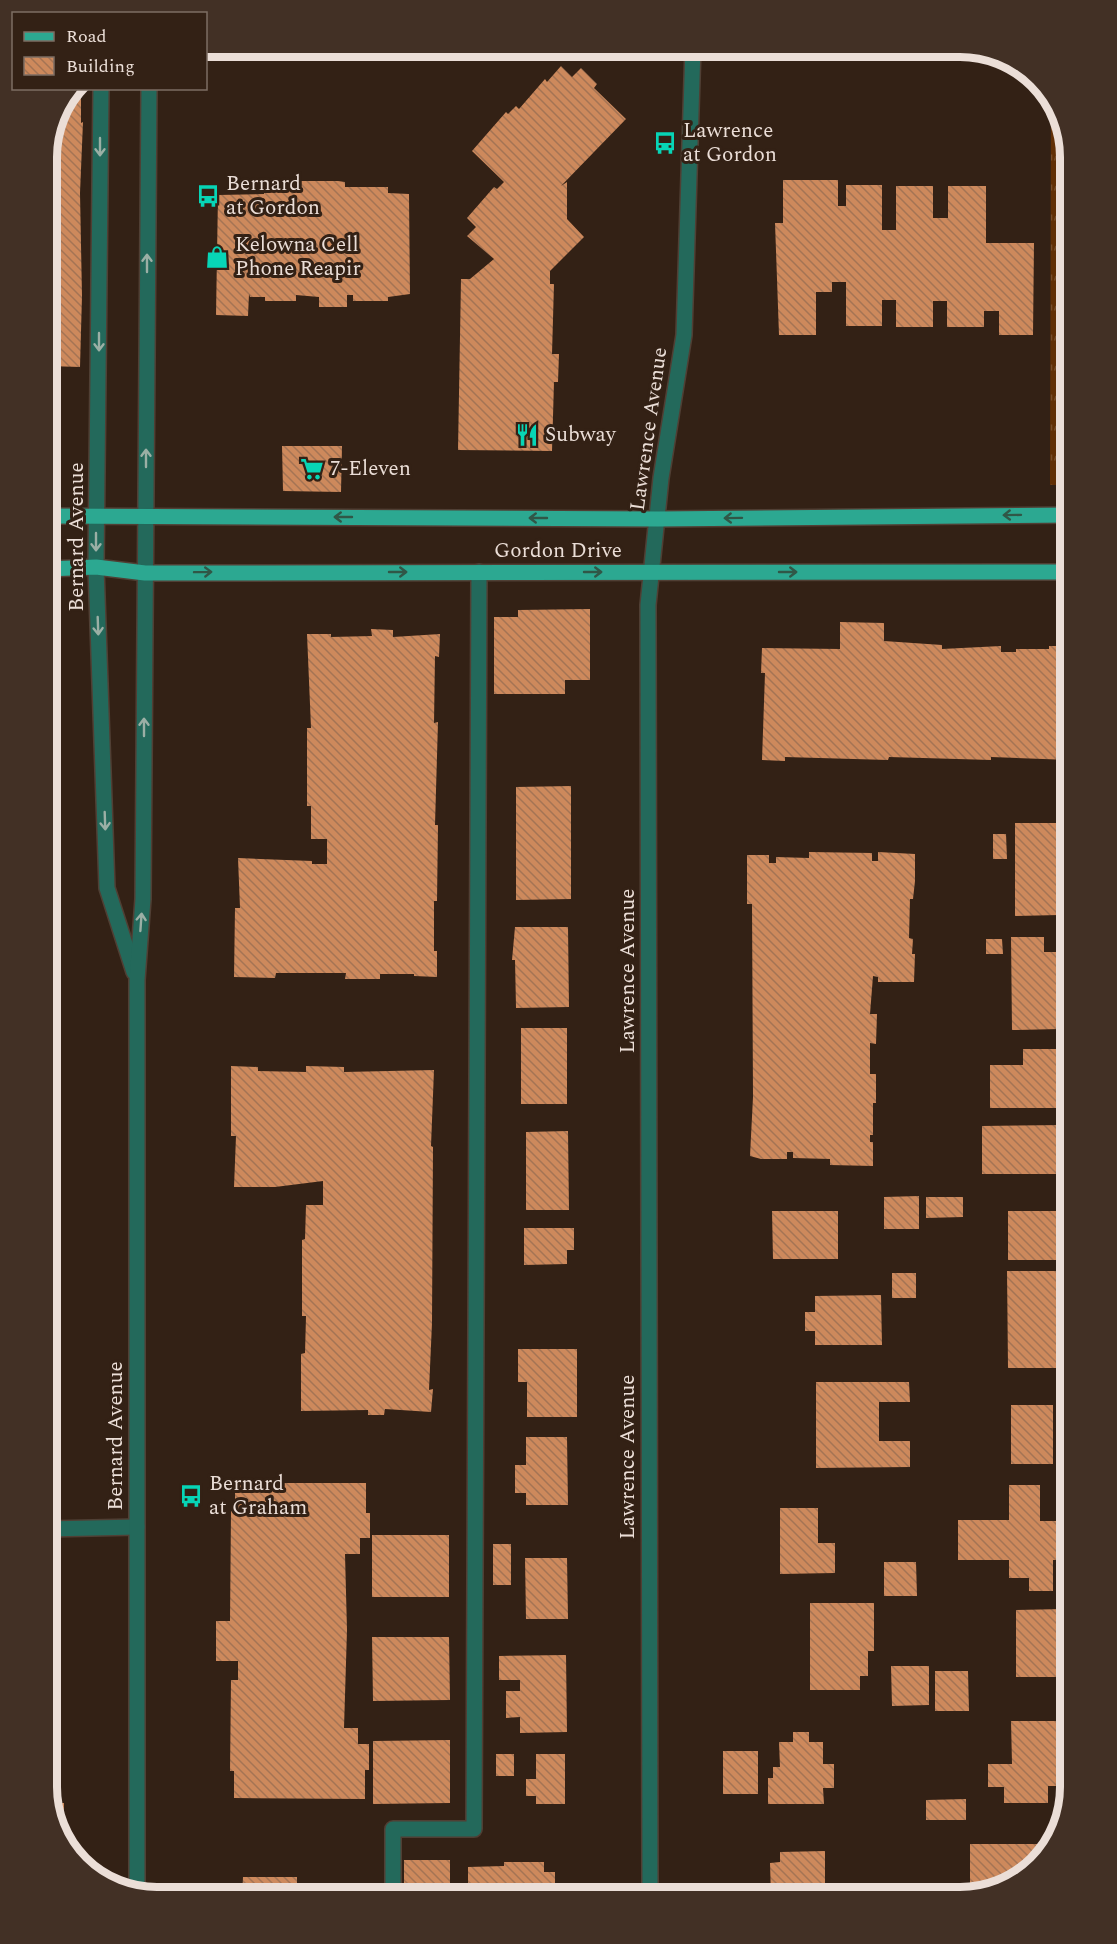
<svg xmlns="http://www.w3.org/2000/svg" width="1117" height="1944" font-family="Spectral,serif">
<defs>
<pattern id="grass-tufts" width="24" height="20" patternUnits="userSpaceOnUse" patternTransform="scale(1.5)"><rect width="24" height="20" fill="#612f05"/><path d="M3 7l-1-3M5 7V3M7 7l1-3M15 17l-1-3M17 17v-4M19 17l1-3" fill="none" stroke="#784d29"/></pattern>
<pattern id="building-back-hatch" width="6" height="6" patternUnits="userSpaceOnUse" patternTransform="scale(1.5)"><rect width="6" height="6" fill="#cd895c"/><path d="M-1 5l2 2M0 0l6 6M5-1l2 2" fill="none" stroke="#a47454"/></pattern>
</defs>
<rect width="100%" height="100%" fill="#332115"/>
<!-- grass -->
<polygon fill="url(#grass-tufts)" points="1051,99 1059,109 1061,116 1060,440 1070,441 1070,485 1050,485"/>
<!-- building -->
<g fill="url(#building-back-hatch)">
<polygon points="561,66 572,77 581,68 597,84 594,88 626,119 561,186 567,182 567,219 584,237 550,271 550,284 554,284 552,354 559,354 558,382 554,382 552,451 458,450 461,279 470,279 494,259 467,236 476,227 467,218 494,187 497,189 504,182 472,151 506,112 508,114 516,106 519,109 545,79 547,82"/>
<polygon points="75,88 83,88 81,94 81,123 83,122 80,193 82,296 80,367 47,366 47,150"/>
<polygon points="783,180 838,180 838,206 846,206 846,185 882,185 882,230 896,230 896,186 933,186 933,218 948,218 948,186 986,186 986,243 1034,243 1033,335 999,335 999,311 984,311 984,327 947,327 947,301 933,301 933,327 896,327 896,300 882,300 882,326 846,326 846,282 832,282 832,292 816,292 816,335 779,335 775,223 783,223"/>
<polygon points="295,181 338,181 345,182 345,187 388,187 388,193 409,194 410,294 388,297 388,301 353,301 353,295 347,295 347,307 319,307 319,297 296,295 296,301 265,301 265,297 250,297 249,294 248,316 216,315 218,195 264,194 264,187 295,187"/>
<polygon points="282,446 342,446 341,492 283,491"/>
<polygon points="590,609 590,680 565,680 565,694 494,694 494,617 518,617 518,610"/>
<polygon points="840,622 884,623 884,641 942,645 942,649 1001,646 1001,652 1016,652 1016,649 1049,649 1049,646 1070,646 1070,760 991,757 991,760 889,757 888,760 785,757 785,761 762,760 765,673 761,673 762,648 840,649"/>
<polygon points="371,629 393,630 393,637 440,634 439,657 435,656 434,723 438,722 435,825 438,825 437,901 434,901 434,951 437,951 437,977 414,976 414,974 380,974 380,979 345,979 346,973 276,973 275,978 234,977 235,908 240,908 238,858 312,861 312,864 327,864 327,839 311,839 311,806 307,806 307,728 311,728 307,634 331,634 331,637 372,636"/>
<polygon points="47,635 51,635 50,812 47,812"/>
<polygon points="571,786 571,899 516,900 516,787"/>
<polygon points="1015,823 1068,823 1068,860 1059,860 1059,915 1015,916"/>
<polygon points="993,834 1006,834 1007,859 993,859"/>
<polygon points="809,852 872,853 872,861 878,861 878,852 915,854 915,881 913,899 910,899 909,938 913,939 912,954 915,954 914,982 878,982 878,977 873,976 870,1014 877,1014 876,1044 870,1043 870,1074 876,1074 876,1103 873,1103 873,1135 870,1135 870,1142 873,1142 873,1166 830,1165 830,1159 793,1158 793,1152 787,1152 787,1159 761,1159 750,1156 753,1097 752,904 747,904 747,855 769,855 769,863 776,863 776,857 809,858"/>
<polygon points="47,893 58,893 57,948 61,948 56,997 59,997 58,1039 47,1039"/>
<polygon points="515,927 568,927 569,1007 516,1008 515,960 512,960"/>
<polygon points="1011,937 1044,937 1044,952 1065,952 1065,975 1060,975 1060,1029 1012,1030"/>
<polygon points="986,939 1002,939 1003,954 986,954"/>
<rect x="521" y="1028" width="46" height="76"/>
<polygon points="1023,1049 1069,1049 1069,1108 990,1108 990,1065 1023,1065"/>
<polygon points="231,1066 258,1067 258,1071 306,1072 306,1066 344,1067 344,1072 434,1070 431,1146 433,1147 432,1323 429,1390 433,1389 431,1412 385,1409 384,1415 368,1415 368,1410 301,1411 301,1354 305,1353 306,1316 302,1316 302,1240 305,1239 306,1205 323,1205 323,1181 275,1187 234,1187 236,1136 231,1136"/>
<polygon points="1066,1125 1066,1174 982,1174 982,1126"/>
<polygon points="568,1131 569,1210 526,1210 526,1132"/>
<polygon points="919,1196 919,1229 884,1229 884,1197"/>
<polygon points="926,1197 963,1197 963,1217 926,1218"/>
<polygon points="61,1201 60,1225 55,1225 55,1278 49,1278 49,1295 47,1295 47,1202"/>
<polygon points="772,1211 838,1211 838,1259 773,1259"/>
<rect x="1008" y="1211" width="61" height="49"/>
<polygon points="524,1228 574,1228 574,1250 567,1250 567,1264 524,1265"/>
<polygon points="1007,1271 1057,1271 1057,1297 1064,1297 1064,1343 1057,1343 1057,1368 1008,1368"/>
<rect x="892" y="1273" width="24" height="25"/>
<polygon points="881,1295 882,1345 815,1345 815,1331 805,1331 805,1312 815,1312 815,1296"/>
<polygon points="518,1349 577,1349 577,1417 527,1417 527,1382 518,1382"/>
<polygon points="47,1352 50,1353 50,1368 56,1367 55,1387 49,1387 49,1408"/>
<polygon points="816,1382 909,1382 910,1402 879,1402 879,1441 910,1441 910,1467 816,1468"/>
<rect x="1011" y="1405" width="42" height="59"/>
<polygon points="526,1437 567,1437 568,1505 526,1505 526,1493 515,1493 515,1465 526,1465"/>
<polygon points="235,1483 366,1483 366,1513 370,1513 370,1538 360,1538 360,1554 345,1554 347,1630 344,1728 358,1728 358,1744 369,1744 369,1770 365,1770 365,1799 234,1798 234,1771 230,1771 231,1680 238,1680 238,1661 216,1661 216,1621 230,1621 231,1511 235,1511"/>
<polygon points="1009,1485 1040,1485 1040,1521 1057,1521 1057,1560 1053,1560 1053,1591 1029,1591 1029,1578 1009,1578 1009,1560 958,1560 958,1520 1009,1520"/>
<polygon points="780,1508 818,1508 818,1543 835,1543 835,1573 780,1574"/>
<rect x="372" y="1535" width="77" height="62"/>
<rect x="493" y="1544" width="18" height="41"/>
<polygon points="525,1558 567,1558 568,1619 526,1619"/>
<polygon points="884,1562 916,1562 917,1596 884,1596"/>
<polygon points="810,1603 874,1603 874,1651 868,1651 868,1676 860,1676 860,1690 810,1690"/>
<polygon points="47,1606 57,1606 57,1629 53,1629 57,1686 53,1686 53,1690 57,1690 57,1712 53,1712 53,1741 56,1741 56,1765 47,1765"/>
<polygon points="1063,1609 1063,1677 1016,1677 1016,1610"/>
<polygon points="372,1637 449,1637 450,1700 373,1701"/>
<polygon points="566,1655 567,1732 520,1733 520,1717 506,1718 506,1691 520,1691 520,1680 499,1680 499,1656"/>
<polygon points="891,1666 929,1666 929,1705 892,1706"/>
<polygon points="935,1671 968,1671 969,1711 935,1711"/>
<polygon points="1011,1721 1064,1721 1065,1786 1048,1786 1048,1803 1004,1803 1004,1787 988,1787 988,1764 1012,1764"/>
<polygon points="793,1732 809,1732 809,1742 823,1742 823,1764 834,1764 834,1788 823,1788 824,1804 768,1804 768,1778 773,1778 773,1767 780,1767 779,1742 793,1742"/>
<polygon points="450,1740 450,1803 373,1804 373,1741"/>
<rect x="723" y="1751" width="35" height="43"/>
<rect x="496" y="1754" width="18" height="22"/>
<polygon points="536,1754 565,1754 565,1804 536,1804 536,1796 526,1796 526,1779 536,1779"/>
<polygon points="966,1799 966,1820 926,1820 926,1800"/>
<polygon points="50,1803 64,1803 64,1842 58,1835"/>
<polygon points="970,1844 1053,1844 1052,1848 1008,1886 970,1895"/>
<polygon points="825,1851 825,1894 853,1894 853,1897 771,1897 770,1863 780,1862 780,1852"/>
<rect x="404" y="1860" width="46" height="37"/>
<polygon points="504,1862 544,1862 544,1872 555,1872 555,1897 468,1897 468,1867 504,1866"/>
<polygon points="243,1877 297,1877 297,1885 314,1885 314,1897 242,1897"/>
</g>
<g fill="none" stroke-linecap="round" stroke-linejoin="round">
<!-- minor casing -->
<g stroke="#503f34" stroke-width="18">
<g id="minor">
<polyline points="101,88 96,567 107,888 134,972"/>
<polyline points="47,1529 137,1527"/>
<polyline points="137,1893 137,980 143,899 149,88"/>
<polyline points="393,1897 393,1829 474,1829 479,572"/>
<polyline points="650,1897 648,605 661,478 684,335 693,47"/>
</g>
</g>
<!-- major casing -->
<g stroke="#503f34" stroke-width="18">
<g id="major">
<polyline points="47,516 658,519 1070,515"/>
<polyline points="47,569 96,567 145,573 1070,572"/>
</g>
</g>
<!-- minor -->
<use href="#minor" stroke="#23695b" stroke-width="15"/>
<!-- major -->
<use href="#major" stroke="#2ca891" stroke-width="15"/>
</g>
<!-- one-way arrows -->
<defs><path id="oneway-shaft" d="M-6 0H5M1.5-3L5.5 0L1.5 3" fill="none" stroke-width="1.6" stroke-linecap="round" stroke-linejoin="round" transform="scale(1.5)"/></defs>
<g stroke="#9bafa5">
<use href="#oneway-shaft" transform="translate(100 147) rotate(90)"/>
<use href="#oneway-shaft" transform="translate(147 263) rotate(-90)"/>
<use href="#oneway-shaft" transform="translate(99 342) rotate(90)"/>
<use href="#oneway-shaft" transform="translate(146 458) rotate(-90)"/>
<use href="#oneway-shaft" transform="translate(96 542) rotate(90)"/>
<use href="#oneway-shaft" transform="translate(98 626) rotate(88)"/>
<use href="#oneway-shaft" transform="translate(144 727) rotate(-90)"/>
<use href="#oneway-shaft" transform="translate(105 821) rotate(88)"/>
<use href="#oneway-shaft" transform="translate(141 922) rotate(-86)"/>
</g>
<g stroke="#305747">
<use href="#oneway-shaft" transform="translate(1012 515) rotate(179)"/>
<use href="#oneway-shaft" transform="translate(343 517) rotate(-180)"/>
<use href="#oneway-shaft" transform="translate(538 518) rotate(-180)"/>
<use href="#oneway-shaft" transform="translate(733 518) rotate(179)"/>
<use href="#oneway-shaft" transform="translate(203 572) rotate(-1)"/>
<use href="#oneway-shaft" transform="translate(398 572)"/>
<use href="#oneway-shaft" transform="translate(593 572)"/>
<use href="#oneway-shaft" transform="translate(788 572)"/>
</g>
<!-- icons -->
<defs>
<g id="bus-bare" transform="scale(1.8)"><path d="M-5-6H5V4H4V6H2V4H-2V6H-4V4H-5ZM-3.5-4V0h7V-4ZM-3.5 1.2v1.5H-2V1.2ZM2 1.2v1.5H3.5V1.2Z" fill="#07d5b6" stroke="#332115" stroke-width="2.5" paint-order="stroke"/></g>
<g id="shop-bare" transform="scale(1.8)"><path d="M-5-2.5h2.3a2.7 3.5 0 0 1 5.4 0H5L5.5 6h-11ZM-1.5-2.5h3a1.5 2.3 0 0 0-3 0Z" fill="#07d5b6" stroke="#332115" stroke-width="2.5" paint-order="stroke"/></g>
<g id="restaurant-bare" transform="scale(1.8)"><path d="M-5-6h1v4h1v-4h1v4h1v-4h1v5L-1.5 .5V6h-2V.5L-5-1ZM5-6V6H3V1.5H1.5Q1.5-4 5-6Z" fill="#07d5b6" stroke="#332115" stroke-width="2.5" paint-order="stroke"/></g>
<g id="supermarket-bare" transform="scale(1.8)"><path d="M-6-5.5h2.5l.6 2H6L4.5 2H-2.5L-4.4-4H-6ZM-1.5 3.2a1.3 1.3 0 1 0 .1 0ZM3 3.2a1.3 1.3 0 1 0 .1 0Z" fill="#07d5b6" stroke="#332115" stroke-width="2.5" paint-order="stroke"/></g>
</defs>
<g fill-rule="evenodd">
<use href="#bus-bare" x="665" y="143"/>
<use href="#bus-bare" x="208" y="196"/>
<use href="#shop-bare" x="217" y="257"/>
<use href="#restaurant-bare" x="527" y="435"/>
<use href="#supermarket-bare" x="312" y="469"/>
<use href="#bus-bare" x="191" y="1496"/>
</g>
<g text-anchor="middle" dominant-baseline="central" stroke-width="6" stroke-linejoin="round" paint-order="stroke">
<!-- poi labels -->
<g font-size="21" fill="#ebded7" stroke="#332115" text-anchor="start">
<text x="683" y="131">Lawrence<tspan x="683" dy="24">at Gordon</tspan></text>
<text x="226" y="184">Bernard<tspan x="226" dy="24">at Gordon</tspan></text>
<text x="235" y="245">Kelowna Cell<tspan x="235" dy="24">Phone Reapir</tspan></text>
<text x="545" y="435">Subway</text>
<text x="330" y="469">7-Eleven</text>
<text x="209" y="1484">Bernard<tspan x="209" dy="24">at Graham</tspan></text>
</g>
<!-- street labels -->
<g font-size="21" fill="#ebded7" stroke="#332115">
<text transform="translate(649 429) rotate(-82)">Lawrence Avenue</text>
<text transform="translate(77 537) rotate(-90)">Bernard Avenue</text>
<text x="558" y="551">Gordon Drive</text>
<text transform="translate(628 971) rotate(-90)">Lawrence Avenue</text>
<text transform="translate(116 1436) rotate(-90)">Bernard Avenue</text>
<text transform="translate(628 1457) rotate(-90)">Lawrence Avenue</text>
</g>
</g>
<!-- crop -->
<path d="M0 0H1117V1944H0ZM157 57H960A100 100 0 0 1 1060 157V1787A100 100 0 0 1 960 1887H157A100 100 0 0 1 57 1787V157A100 100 0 0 1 157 57Z" fill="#423025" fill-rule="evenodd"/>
<path fill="none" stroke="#ebded7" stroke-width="8" d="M157 57H960A100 100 0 0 1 1060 157V1787A100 100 0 0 1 960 1887H157A100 100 0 0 1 57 1787V157A100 100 0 0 1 157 57Z"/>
<!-- legend -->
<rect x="12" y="12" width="195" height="78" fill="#332115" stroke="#7d6d63" stroke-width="1.5"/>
<rect x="24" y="32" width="30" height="9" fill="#2ca891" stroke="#7d6d63" stroke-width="1.5"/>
<text x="66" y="42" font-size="18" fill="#ebded7">Road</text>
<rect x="24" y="57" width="30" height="18" fill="url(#building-back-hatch)" stroke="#7d6d63" stroke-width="1.5"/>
<text x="66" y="72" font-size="18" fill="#ebded7">Building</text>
</svg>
